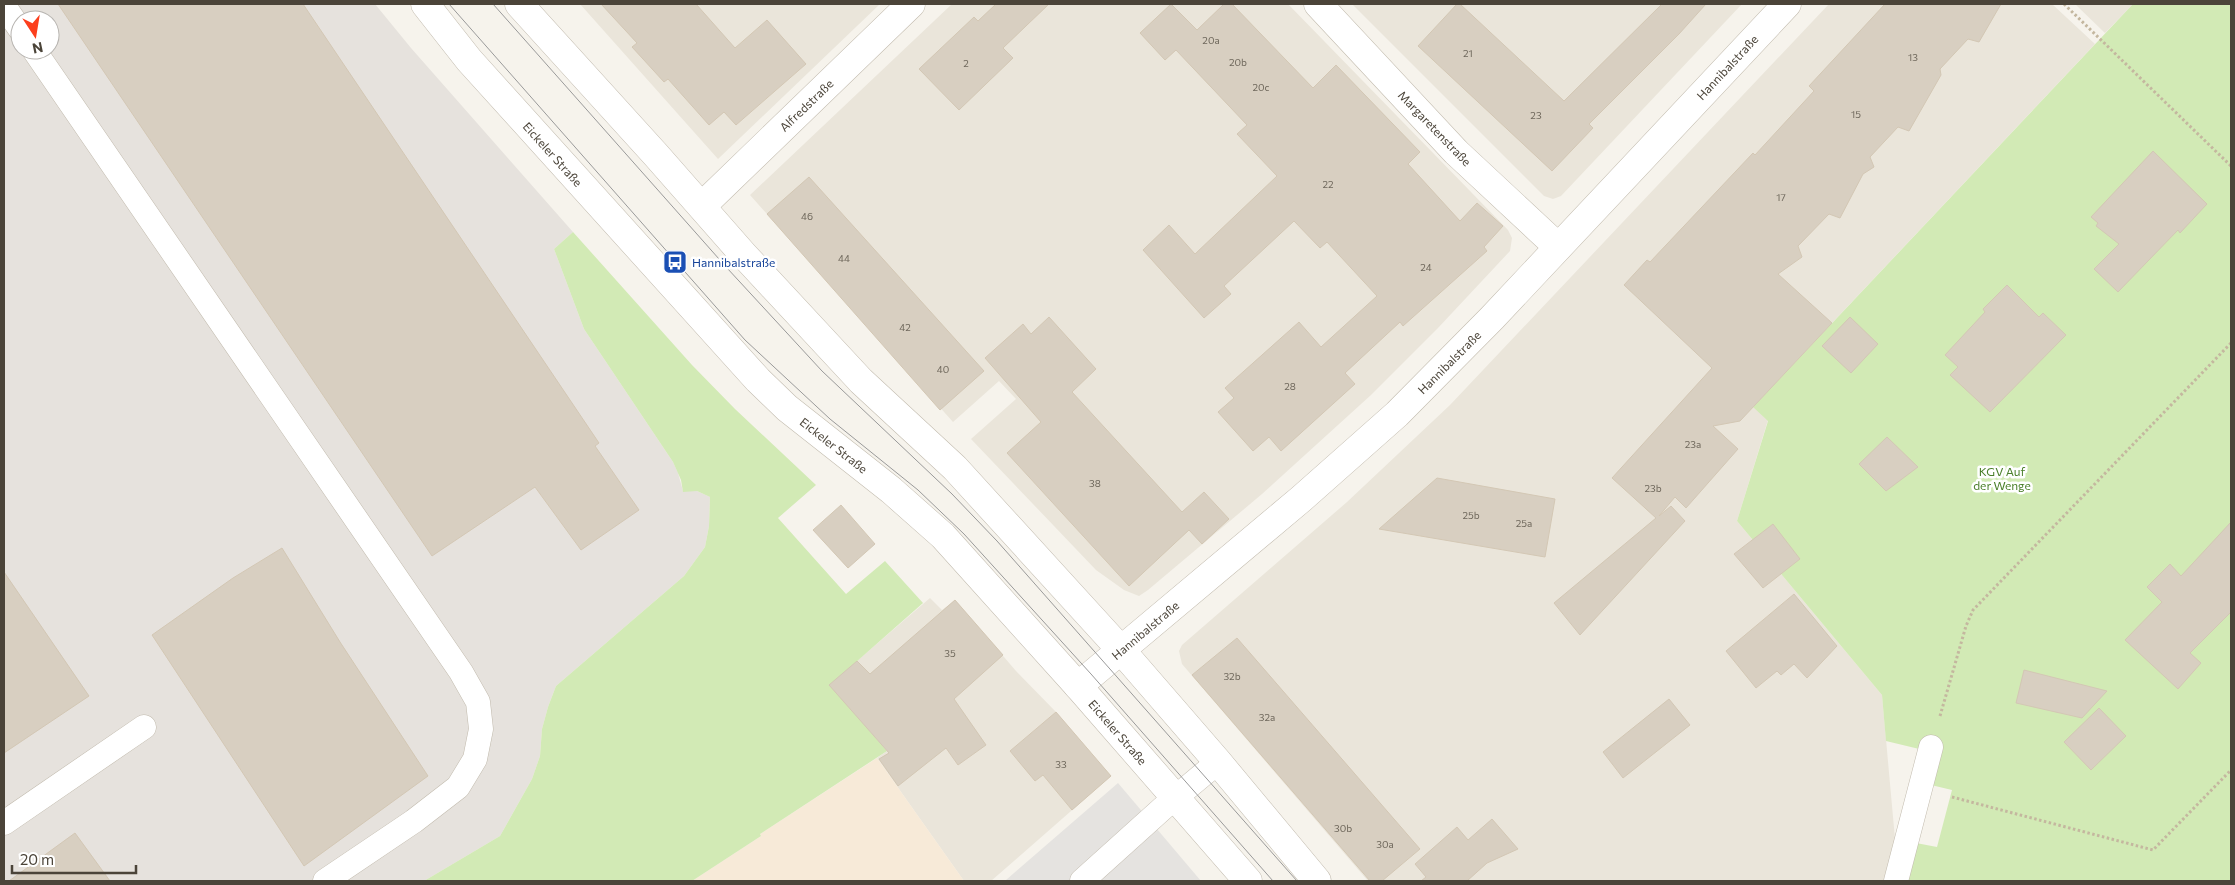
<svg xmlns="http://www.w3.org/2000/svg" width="2235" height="885" font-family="Commissioner,sans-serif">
<rect width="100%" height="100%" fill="#f6f3ec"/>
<!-- residential -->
<g fill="#eae5da">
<polygon points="580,4 880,4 718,159"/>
<polygon points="952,4 1288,4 1508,230 1512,238 1510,251 1438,328 1371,395 1262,494 1148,590 1139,596 1124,590 1096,570 971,439 1016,399 999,381 953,422 750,195"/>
<polygon points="1352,4 1742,4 1561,196 1553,199 1544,196"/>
<polygon points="1829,4 2052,4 2095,44 1832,323 1763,416 1768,420 1737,521 1882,695 1895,839 1885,881 1368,881 1182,664 1179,651 1182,645 1347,502 1450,405"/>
<polygon points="2075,4 2133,4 2105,33"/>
<polygon points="930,598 942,610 955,600 1016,671 1056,712 1111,776 991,881 964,881 877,758 887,751 829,685"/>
</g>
<!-- commercial -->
<polygon fill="#f7ead8" points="877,758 964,881 692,881 761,836 760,834"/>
<!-- industrial -->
<path fill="#e6e2dd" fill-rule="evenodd" d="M4 4H375L411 48 573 232 554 249 584 329 673 462 678 473 683 491H697L710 497 709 526 705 547 684 576 556 686 548 707 542 729 540 756 532 779 500 836 424 881H4ZM20 20H50V50H20Z"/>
<!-- green -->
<g fill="#d2eab5">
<polygon points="2133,4 2231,4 2231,881 1906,881 1916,843 1937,847 1952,790 1931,785 1940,754 1886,741 1882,695 1737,521 1768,421 1753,407"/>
<polygon points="573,232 692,365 735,409 816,485 778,518 846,594 885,561 923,603 830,685 887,751 760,834 761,836 692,881 424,881 500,836 532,779 540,756 542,729 548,707 556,686 684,576 705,547 709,526 710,497 697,491 683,492 681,480 673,462 584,329 554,249"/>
</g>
<!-- parking -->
<polygon fill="#e5e3e0" points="1118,783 1201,881 1007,881 1006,880"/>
<!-- building -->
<g fill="#d8cfc1" stroke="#d3c7b4">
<polygon points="58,4 303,4 599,443 595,446 639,510 581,550 535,487 432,556"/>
<polygon points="601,4 696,4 735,48 767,20 806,64 736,125 724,112 709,125 668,79 664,82 632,47 637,43"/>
<polygon points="996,4 1049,4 1003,48 1013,58 959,110 919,69 974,17 978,21"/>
<polygon points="1171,4 1197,30 1224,4 1232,4 1313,88 1336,65 1420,152 1408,164 1460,221 1477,203 1503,226 1484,247 1487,251 1403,326 1400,322 1345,373 1355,384 1281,451 1269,437 1253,451 1218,412 1234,398 1225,388 1299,322 1321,347 1377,296 1327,242 1320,248 1294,221 1224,286 1231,294 1204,318 1143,250 1169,225 1195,254 1277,176 1237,134 1247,125 1176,50 1165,60 1140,33"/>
<polygon points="1457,4 1460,4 1564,101 1662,4 1706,4 1679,34 1589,124 1593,128 1552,171 1418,46"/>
<polygon points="1885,4 2001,4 1979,42 1968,39 1940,69 1941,75 1909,131 1898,127 1870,157 1874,167 1863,174 1840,218 1829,214 1798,246 1802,257 1778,274 1832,323 1740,421 1713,426 1738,449 1686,508 1675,497 1659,516 1671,506 1685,521 1580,635 1554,603 1656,518 1612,478 1712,368 1624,285 1647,260 1650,262 1753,153 1755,155 1814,91 1809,86"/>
<polygon points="2153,151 2207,204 2180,233 2178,230 2118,292 2094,269 2119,244 2096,226 2098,223 2091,217"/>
<polygon points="809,177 984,371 940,410 767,214"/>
<polygon points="2007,285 2039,317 2043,313 2066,335 1990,412 1950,375 1958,367 1945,355 1985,312 1983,309"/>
<polygon points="1049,317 1096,369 1072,392 1182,512 1204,492 1229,519 1202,544 1189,530 1129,586 1007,453 1041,422 985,358 1023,324 1031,334"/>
<polygon points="1850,317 1878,344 1851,373 1822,346"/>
<polygon points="1887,437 1918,467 1886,491 1859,464"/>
<polygon points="1437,478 1555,499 1545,557 1379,529"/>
<polygon points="841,505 875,544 848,568 813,530"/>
<polygon points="2231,522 2231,612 2190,653 2201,663 2178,689 2125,640 2162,602 2147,587 2170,564 2181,576"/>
<polygon points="1773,524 1800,559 1763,588 1734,554"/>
<polygon points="282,548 340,642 428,776 304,866 152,635 233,578"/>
<polygon points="4,572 89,696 4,753"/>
<polygon points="1794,594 1837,646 1807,678 1794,664 1781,675 1777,671 1756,688 1726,651"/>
<polygon points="955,600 1003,655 954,699 986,745 958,765 946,748 898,786 879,759 889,753 829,685 857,661 870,674"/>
<polygon points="1237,638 1420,849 1382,881 1370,881 1192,675"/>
<polygon points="2024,670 2107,691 2082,718 2016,703"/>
<polygon points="1669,699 1690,725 1623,778 1603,752"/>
<polygon points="2099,708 2126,736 2091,770 2064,742"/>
<polygon points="1056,712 1111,776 1072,810 1043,775 1035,781 1010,751"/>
<polygon points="1492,819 1518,849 1487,863 1467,881 1421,881 1426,877 1415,864 1457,827 1468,840"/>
<polygon points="75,833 110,881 9,881"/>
</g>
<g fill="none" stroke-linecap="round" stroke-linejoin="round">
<!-- service casing -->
<g stroke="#c2bbae" stroke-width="25">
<g id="service">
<polyline points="4,6 20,29"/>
<polyline points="34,50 461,672 478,702 481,729 475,759 458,787 414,821 325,881"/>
<polyline points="4,823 144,727"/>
<polyline points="1082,881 1163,808 1218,762"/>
<polyline points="1896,881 1931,747"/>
</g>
</g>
<!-- minor casing -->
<g stroke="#c2bbae" stroke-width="29">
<g id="minor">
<polyline points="1318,4 1456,152 1558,247"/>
<polyline points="702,206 911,4"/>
<polyline points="1078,686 1301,499 1397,414 1492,318 1787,4"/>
</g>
</g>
<!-- tertiary casing -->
<g stroke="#c2bbae" stroke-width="29">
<g id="tertiary">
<polyline points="425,4 469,60 758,380 787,408 891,490 943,536 1078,686 1248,881"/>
<polyline points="519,4 656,155 743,254 861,381 955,468 1121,650 1218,762 1317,881"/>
</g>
</g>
<!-- path -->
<g stroke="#c4b79f" stroke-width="3" stroke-dasharray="2.5 2.5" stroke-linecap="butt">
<polyline points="2064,4 2231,166"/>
<polyline points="1940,716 1966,626 1973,610 2231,343"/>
<polyline points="1952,797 2153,850 2231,770"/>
</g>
<!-- service -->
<use href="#service" stroke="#fff" stroke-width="24"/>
<!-- minor -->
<use href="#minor" stroke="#fff" stroke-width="28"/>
<!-- tertiary -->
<use href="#tertiary" stroke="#fff" stroke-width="28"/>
<!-- tram -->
<g stroke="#9a9a9a" stroke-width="1">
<polyline points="449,4 745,340 830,419 918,490 964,534 1091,674 1273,881"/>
<polyline points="493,4 727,268 822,371 952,494 997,541 1297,881"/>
</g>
</g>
<!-- icons -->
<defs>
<g id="bus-square" transform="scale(1.25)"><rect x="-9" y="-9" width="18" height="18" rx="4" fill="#1a4fb4" stroke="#fff"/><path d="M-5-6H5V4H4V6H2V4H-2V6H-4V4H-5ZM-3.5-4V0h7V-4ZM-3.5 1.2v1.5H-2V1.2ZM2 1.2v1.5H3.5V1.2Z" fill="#fff"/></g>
</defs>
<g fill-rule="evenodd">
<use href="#bus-square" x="675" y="262"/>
</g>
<g text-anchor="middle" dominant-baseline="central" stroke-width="5" stroke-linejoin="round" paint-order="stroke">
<!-- number labels -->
<g font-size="10" fill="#6e675b">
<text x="1211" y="40">20a</text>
<text x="1468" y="53">21</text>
<text x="1913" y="57">13</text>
<text x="1238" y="62">20b</text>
<text x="966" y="63">2</text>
<text x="1261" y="87">20c</text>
<text x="1856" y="114">15</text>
<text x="1536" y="115">23</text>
<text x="1328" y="184">22</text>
<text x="1781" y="197">17</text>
<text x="807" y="216">46</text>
<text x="844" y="258">44</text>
<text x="1426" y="267">24</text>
<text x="905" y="327">42</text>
<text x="943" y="369">40</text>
<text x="1290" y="386">28</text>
<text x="1693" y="444">23a</text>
<text x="1095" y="483">38</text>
<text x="1653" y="488">23b</text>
<text x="1471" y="515">25b</text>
<text x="1524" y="523">25a</text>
<text x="950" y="653">35</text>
<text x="1232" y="676">32b</text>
<text x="1267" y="717">32a</text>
<text x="1061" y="764">33</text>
<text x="1343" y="828">30b</text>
<text x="1385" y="844">30a</text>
</g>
<!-- street labels -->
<g font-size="12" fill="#4b4439" stroke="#fff">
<text transform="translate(1727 67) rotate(-47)">Hannibalstraße</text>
<text transform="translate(806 105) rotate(-44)">Alfredstraße</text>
<text transform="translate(1435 128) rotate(46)">Margaretenstraße</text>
<text transform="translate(553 154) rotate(48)">Eickeler Straße</text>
<text transform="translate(1449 362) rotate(-45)">Hannibalstraße</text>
<text transform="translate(834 445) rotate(38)">Eickeler Straße</text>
<text transform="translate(1145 630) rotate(-40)">Hannibalstraße</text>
<text transform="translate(1118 732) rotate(49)">Eickeler Straße</text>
</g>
<!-- transit labels -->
<g font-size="12" fill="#164399" stroke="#fff" text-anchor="start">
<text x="692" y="262">Hannibalstraße</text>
</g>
<!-- park labels -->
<g font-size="12" fill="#4a7f2a" stroke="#fff">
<text x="2002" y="471">KGV Auf<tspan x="2002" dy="14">der Wenge</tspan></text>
</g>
</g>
<!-- border -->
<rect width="2235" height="885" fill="none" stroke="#4b4439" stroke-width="10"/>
<!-- north arrow -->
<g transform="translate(35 35) rotate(168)"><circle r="24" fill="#ffffff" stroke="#b7b4b0"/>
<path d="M0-4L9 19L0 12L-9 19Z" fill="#fc3f1d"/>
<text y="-8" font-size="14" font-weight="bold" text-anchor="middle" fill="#4b4439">N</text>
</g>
<!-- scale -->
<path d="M12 865v8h124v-8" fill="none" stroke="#4b4439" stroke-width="2.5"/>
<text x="20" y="865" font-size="15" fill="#4b4439" stroke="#ffffff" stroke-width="4" paint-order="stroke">20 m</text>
</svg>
